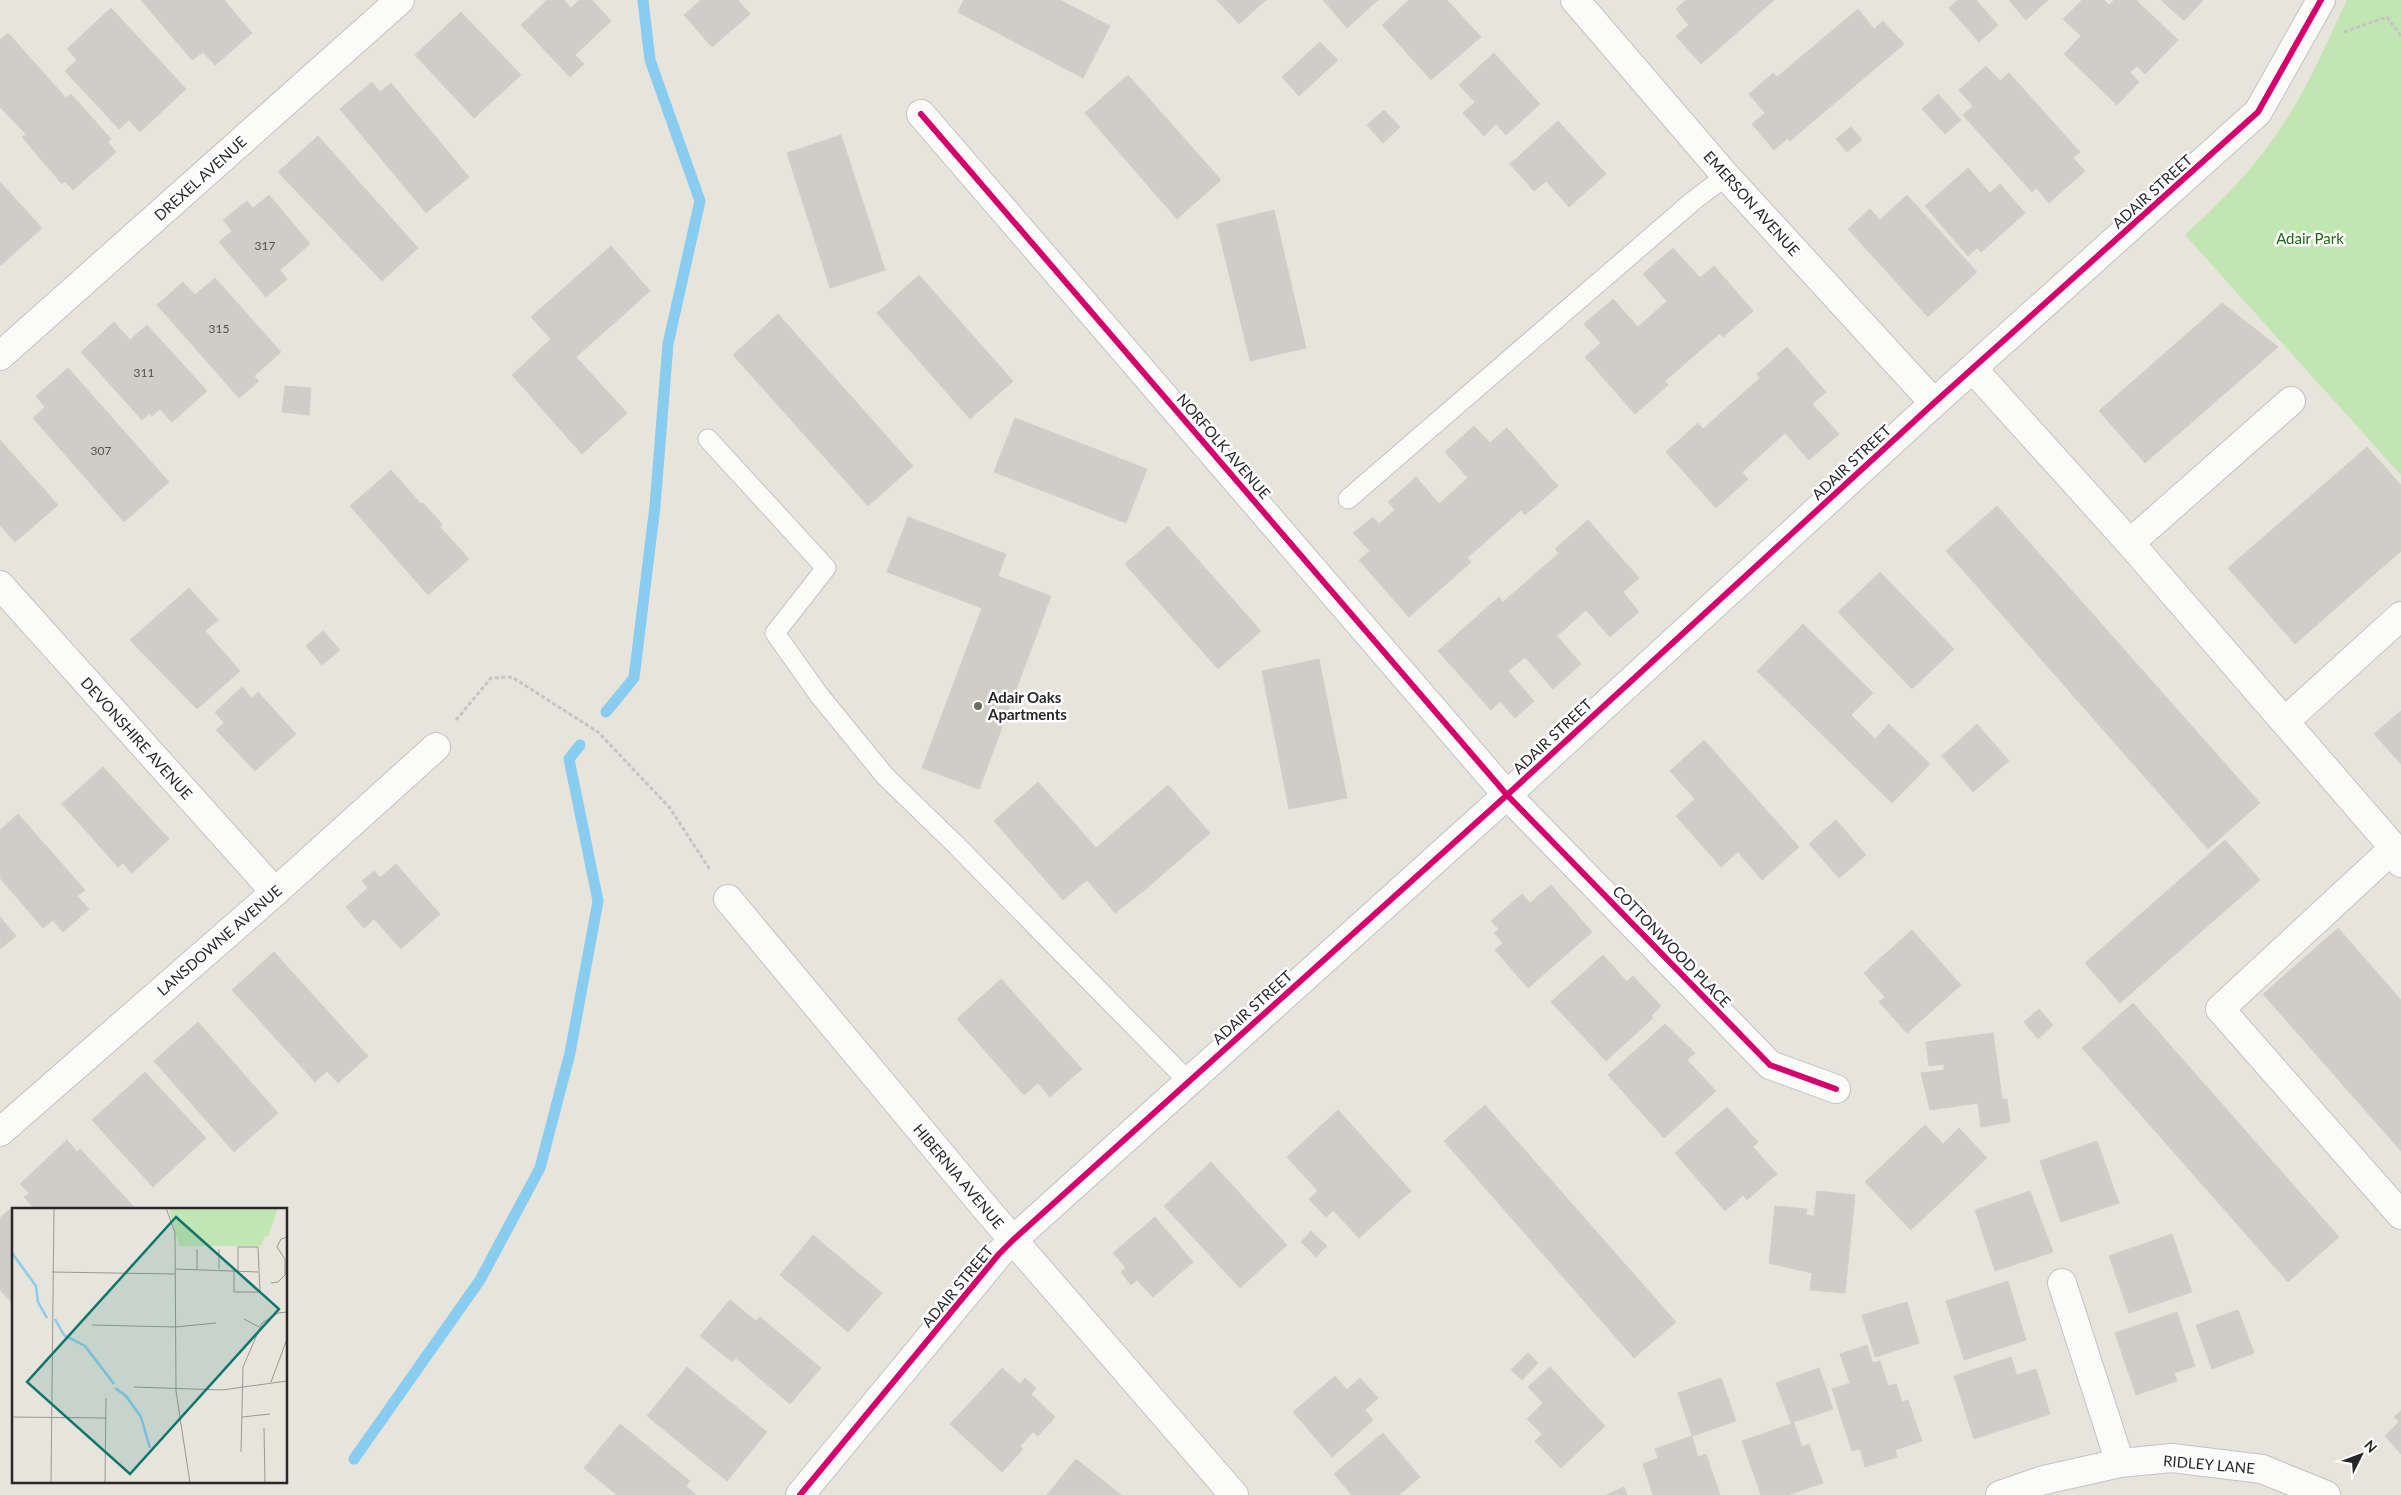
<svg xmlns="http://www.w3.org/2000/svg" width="2401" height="1495" font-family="Lato,sans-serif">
<rect width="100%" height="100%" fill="#e7e4dc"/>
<!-- green -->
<path fill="#c2e6b1" d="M2347 0H2401V475L2185 235C2216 206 2247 176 2271 142 2303 99 2324 48 2347 0Z"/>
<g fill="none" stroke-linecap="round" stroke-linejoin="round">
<!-- stream -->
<g stroke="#88ccf0" stroke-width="11">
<polyline points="606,712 634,678 655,506 668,344 700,201 650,60 643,0"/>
<polyline points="354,1459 480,1280 540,1168 570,1053 598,901 569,759 580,745"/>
</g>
</g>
<!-- building -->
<g fill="#d0cdc7" stroke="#d2cfc8">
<polygon points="141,0 224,0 252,33 215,65 203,52 192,60"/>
<polygon points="547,0 564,0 571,8 579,0 592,0 611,21 575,55 584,64 570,77 521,25"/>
<polygon points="701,0 738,0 750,14 712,47 684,15"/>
<polygon points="964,0 1060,0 1110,26 1083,78 958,12"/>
<polygon points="1217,0 1266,0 1239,24"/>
<polygon points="1323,0 1378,0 1347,28"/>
<polygon points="1409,0 1447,0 1481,37 1431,80 1382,25"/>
<polygon points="1686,0 1774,0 1701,64 1676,36 1689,25 1676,9"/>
<polygon points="1958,0 1976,0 1998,25 1979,42 1949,8"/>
<polygon points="2009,0 2048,0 2026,20"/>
<polygon points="2082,0 2104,0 2109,5 2114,0 2136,0 2178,40 2145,74 2137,66 2130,72 2139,82 2117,105 2064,54 2081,36 2063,19"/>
<polygon points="2161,0 2203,0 2184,21"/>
<polygon points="111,8 186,89 140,132 129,120 119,129 65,71 77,60 67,49"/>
<polygon points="1858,9 1874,29 1883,21 1904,44 1790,141 1788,138 1774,150 1752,124 1765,113 1749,94 1773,73 1777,77"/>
<polygon points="461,12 521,75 474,118 415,55"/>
<polygon points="8,33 66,98 71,94 111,139 108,142 116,152 73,190 65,181 62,184 22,137 26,134 0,107 0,40"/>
<polygon points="1320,42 1338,60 1299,96 1282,77"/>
<polygon points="1494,53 1540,104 1506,135 1496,124 1484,136 1463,113 1475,102 1459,85"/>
<polygon points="1986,66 2000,81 2009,73 2080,152 2073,158 2085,171 2049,203 2036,188 2032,192 1963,115 1973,106 1959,90"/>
<polygon points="1128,75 1221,180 1177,219 1085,113"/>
<polygon points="372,82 380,92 391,83 469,177 426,213 340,109"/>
<polygon points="1938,94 1961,120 1945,134 1922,109"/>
<polygon points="1384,110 1400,127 1383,143 1367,125"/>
<polygon points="1558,121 1606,174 1569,207 1546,181 1534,191 1510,164"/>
<polygon points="1851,127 1862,140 1847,152 1836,139"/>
<polygon points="841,135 885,270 830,288 787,153"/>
<polygon points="318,136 418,248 382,281 278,172"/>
<polygon points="1968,168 1990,193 2000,184 2025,213 1981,252 1977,248 1968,256 1925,206"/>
<polygon points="0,182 42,228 1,265 0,264"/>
<polygon points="269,195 310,244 280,270 287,279 266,297 219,242 232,231 223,220 247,201 253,208"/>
<polygon points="1907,195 1977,272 1928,317 1848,229 1870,209 1880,220"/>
<polygon points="1274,210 1306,348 1250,361 1217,224"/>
<polygon points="611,246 650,291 576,357 627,413 582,454 512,375 551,339 531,317"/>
<polygon points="1673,248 1700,278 1714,266 1753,311 1723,337 1720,333 1665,381 1668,385 1635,414 1585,357 1601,343 1584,324 1613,299 1638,327 1667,301 1643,274"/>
<polygon points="919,275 1013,381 970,419 877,313"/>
<polygon points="215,278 281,352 254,376 259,381 239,398 157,305 183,282 195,295"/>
<polygon points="2222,303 2278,347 2145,463 2099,411"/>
<polygon points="778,314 913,466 868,506 733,355"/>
<polygon points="114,322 130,340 147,325 207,391 172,422 160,409 152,416 150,413 142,420 81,352"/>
<polygon points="1787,347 1826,392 1812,404 1839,434 1809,460 1785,433 1742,472 1748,479 1716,508 1666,452 1698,423 1703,429 1760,378 1757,374"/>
<polygon points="68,368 169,482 124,522 33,418 45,407 36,396"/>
<polygon points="285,386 311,388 309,415 282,412"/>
<polygon points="1015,418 1147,469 1126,523 994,472"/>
<polygon points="1474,426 1490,443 1507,428 1558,486 1525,515 1521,510 1467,558 1471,562 1409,617 1359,560 1370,551 1353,533 1373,517 1379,524 1395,510 1388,502 1416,477 1439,504 1468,478 1445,452"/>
<polygon points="0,440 58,505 15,542 0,525"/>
<polygon points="2367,447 2401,485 2401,551 2295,644 2228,568"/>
<polygon points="391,470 421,504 423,503 442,524 440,527 469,559 428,595 350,506"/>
<polygon points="1997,506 2260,803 2208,849 1946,551"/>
<polygon points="908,517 1006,554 998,576 1051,596 979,789 922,768 982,608 887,572"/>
<polygon points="1588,520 1639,578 1623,592 1639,612 1610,637 1586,610 1557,636 1581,664 1553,689 1525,657 1508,671 1534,701 1515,718 1500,701 1491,710 1438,651 1499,597 1503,602 1559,553 1555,549"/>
<polygon points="1168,526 1261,631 1218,669 1125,564"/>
<polygon points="1880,572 1954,649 1912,689 1838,612"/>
<polygon points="189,588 218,620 205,631 240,671 197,709 130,640"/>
<polygon points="1803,624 1873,693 1851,715 1875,739 1889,724 1930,764 1892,803 1757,671"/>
<polygon points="323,631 340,650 322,665 306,646"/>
<polygon points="1319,659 1347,798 1289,809 1262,671"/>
<polygon points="242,687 252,698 258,692 296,734 255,771 216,730 224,723 215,712"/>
<polygon points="2401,711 2401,764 2374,734"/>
<polygon points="1977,724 2009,761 1973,792 1942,756"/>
<polygon points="1704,740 1799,847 1762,880 1738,852 1721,867 1676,816 1695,799 1670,771"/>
<polygon points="103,767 169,839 132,873 123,863 118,867 62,804"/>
<polygon points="1038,782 1096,848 1168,785 1210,833 1146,889 1115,913 1087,880 1063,900 994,821"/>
<polygon points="18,814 85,890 77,896 89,909 63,932 53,920 43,928 0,878 0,830"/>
<polygon points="1836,820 1866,855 1839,878 1809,844"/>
<polygon points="2225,840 2260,880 2120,1003 2085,963"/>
<polygon points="396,864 440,914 401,949 374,919 364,928 346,907 368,888 362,881 374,871 380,878"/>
<polygon points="1551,885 1592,932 1528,988 1495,950 1503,943 1494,933 1499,929 1491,921 1522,894 1530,903"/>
<polygon points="0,917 16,936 0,949"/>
<polygon points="2338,928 2401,1000 2401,1151 2263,994"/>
<polygon points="1912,930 1961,985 1907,1033 1879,1002 1885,997 1864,973"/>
<polygon points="274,952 368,1056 338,1083 327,1071 315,1082 232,990"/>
<polygon points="1603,955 1627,982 1633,976 1661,1006 1651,1016 1653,1018 1606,1061 1551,1002"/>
<polygon points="1001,979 1082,1069 1050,1097 1038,1083 1024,1095 957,1019"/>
<polygon points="2133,1003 2339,1237 2288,1282 2082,1048"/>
<polygon points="2039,1009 2053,1025 2038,1039 2024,1022"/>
<polygon points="198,1022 278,1113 234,1152 154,1061"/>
<polygon points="1665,1024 1695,1053 1687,1060 1716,1091 1664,1138 1608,1075"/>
<polygon points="1993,1033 2002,1099 2007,1099 2010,1122 1981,1127 1978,1103 1930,1110 1921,1073 1944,1070 1944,1064 1929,1066 1926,1042"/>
<polygon points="145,1072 206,1138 153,1187 92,1120"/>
<polygon points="1485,1105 1676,1322 1634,1358 1444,1141"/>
<polygon points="1727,1107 1758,1142 1753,1147 1777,1174 1747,1200 1743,1195 1725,1211 1675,1153"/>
<polygon points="1338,1110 1411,1191 1359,1238 1333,1210 1326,1217 1309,1199 1318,1191 1287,1157"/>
<polygon points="1925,1125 1943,1144 1959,1128 1987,1158 1911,1230 1865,1182"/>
<polygon points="67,1140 77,1152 80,1149 135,1208 35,1209 24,1197 29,1193 20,1184"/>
<polygon points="2097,1141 2119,1203 2061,1222 2040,1161"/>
<polygon points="1211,1162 1287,1245 1240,1288 1164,1206"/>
<polygon points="1817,1191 1855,1195 1845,1293 1810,1290 1812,1273 1769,1263 1775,1206 1807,1209 1806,1215 1814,1216"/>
<polygon points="2030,1191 2053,1252 1995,1271 1975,1210"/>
<polygon points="10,1209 14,1213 14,1305 0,1290 0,1218"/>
<polygon points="1155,1217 1193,1262 1153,1297 1137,1280 1131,1285 1121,1272 1126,1268 1113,1253"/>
<polygon points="1311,1231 1327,1246 1316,1257 1301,1242"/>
<polygon points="2172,1234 2192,1292 2129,1313 2109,1256"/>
<polygon points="813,1235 882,1293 848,1332 780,1275"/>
<polygon points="2008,1281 2026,1340 1964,1360 1946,1301"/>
<polygon points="730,1300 756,1321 760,1317 821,1368 790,1404 736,1358 732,1362 700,1336"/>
<polygon points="1907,1302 1919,1343 1875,1357 1862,1315"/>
<polygon points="2238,1310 2254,1353 2212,1369 2196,1325"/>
<polygon points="2177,1312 2195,1366 2174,1373 2177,1381 2136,1395 2115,1333"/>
<polygon points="1867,1345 1873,1363 1880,1361 1888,1386 1896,1384 1902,1402 1908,1400 1922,1441 1895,1450 1897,1457 1865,1467 1860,1449 1852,1451 1832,1389 1850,1383 1840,1354"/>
<polygon points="1528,1353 1538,1363 1522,1380 1511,1370"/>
<polygon points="2011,1357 2017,1375 2036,1369 2050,1414 1974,1439 1954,1376"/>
<polygon points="687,1367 767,1432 727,1481 647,1416"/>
<polygon points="1550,1367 1605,1426 1561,1468 1535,1441 1542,1434 1527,1419 1543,1403 1528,1387"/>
<polygon points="1002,1368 1020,1384 1025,1378 1036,1388 1031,1394 1055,1417 1038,1436 1033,1432 1020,1446 1023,1449 1002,1472 950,1424"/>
<polygon points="1819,1368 1833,1409 1791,1423 1776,1383"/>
<polygon points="1335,1376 1347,1390 1360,1378 1378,1398 1365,1410 1373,1420 1332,1457 1293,1412"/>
<polygon points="1721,1378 1736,1421 1692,1436 1678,1393"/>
<polygon points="2401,1411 2401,1454 2385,1436 2399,1422 2394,1417"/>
<polygon points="1794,1423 1802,1447 1809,1444 1823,1483 1788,1495 1761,1495 1742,1441"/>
<polygon points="620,1424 690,1481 686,1486 696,1495 617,1495 584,1468"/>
<polygon points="1383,1433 1420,1477 1399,1495 1352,1495 1334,1474"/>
<polygon points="1692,1436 1698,1457 1706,1454 1720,1495 1653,1495 1643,1464 1658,1458 1655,1449"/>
<polygon points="1076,1459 1121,1495 1047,1495"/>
<polygon points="1624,1487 1627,1495 1606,1495"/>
</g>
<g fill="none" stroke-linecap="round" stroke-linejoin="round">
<!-- lane casing -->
<g stroke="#c3c2c2" stroke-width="21">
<g id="lane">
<polyline points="708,439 826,568 775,633 819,695 885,776 955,844 1188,1081"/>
<polyline points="1348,499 1693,201 1726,176"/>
</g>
</g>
<!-- street casing -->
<g stroke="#c3c2c2" stroke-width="30">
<g id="street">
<polyline points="1575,0 1726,176 1934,403"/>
<polyline points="921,114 1507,795 1770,1065 1836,1089"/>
<polyline points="0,356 400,0"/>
<polyline points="1973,369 2130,543 2394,848 2401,863"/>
<polyline points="2130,543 2291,401"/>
<polyline points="0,585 275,892"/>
<polyline points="2285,721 2401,616"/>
<polyline points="2394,848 2220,1009 2401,1215"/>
<polyline points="728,899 988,1211 1234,1495"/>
<polyline points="0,1132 275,892 436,747"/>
<polyline points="2062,1283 2120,1463"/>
<polyline points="800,1495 999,1254 1013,1240 1507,795 1934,403 2258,112 2321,0"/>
<polyline points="2000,1495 2044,1480 2120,1463 2172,1458 2262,1469 2326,1495"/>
</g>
</g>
<!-- path -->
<g stroke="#c5c4c3" stroke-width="3" stroke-dasharray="4 2.5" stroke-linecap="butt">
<polyline points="2344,32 2387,17 2401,36"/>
<polyline points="456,720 491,678 512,677 598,732 670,808 710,870"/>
</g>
<!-- lane -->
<use href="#lane" stroke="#fbfbfa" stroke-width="19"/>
<!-- street -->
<use href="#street" stroke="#fbfbfa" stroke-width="28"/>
<!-- cycleway casing -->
<g stroke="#fff" stroke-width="9">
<g id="cycleway">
<polyline points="921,114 1507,795 1770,1065 1836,1089"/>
<polyline points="800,1495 999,1254 1013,1240 1507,795 1934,403 2258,112 2321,0"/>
</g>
</g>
<!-- cycleway -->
<use href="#cycleway" stroke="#d6006c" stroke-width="6"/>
</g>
<!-- markers -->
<circle fill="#6a6966" stroke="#fff" stroke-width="2" cx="978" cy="706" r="5"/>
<g text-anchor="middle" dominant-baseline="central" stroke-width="5" stroke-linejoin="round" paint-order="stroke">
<!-- number labels -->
<g font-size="12" fill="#525150">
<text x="265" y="245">317</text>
<text x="219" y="328">315</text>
<text x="144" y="372">311</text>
<text x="101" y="450">307</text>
</g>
<!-- street labels -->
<g font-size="15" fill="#272727" stroke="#fff">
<text transform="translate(200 178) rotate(-42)">DREXEL AVENUE</text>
<text transform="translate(2152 191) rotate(-42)">ADAIR STREET</text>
<text transform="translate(1752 203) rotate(48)">EMERSON AVENUE</text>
<text transform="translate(1224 446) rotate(49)">NORFOLK AVENUE</text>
<text transform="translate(1851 462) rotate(-43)">ADAIR STREET</text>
<text transform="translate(1552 736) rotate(-43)">ADAIR STREET</text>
<text transform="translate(137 738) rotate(48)">DEVONSHIRE AVENUE</text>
<text transform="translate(219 940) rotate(-41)">LANSDOWNE AVENUE</text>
<text transform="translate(1672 946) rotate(46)">COTTONWOOD PLACE</text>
<text transform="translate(1252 1007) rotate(-42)">ADAIR STREET</text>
<text transform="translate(959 1176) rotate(50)">HIBERNIA AVENUE</text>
<text transform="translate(957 1286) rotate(-50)">ADAIR STREET</text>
<text transform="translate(2209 1464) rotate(5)">RIDLEY LANE</text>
</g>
<!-- park labels -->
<g font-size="15" fill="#1d6913" stroke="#fff">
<text x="2310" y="238">Adair Park</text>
</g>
<!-- poi labels -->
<g font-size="15" font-weight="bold" fill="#272727" stroke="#fff" text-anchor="start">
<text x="988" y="697">Adair Oaks<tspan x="988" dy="17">Apartments</tspan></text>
</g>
</g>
<!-- overview -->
<g transform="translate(12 1208)">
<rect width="275" height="275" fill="#e7e4dc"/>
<path d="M161 0H266L256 28 252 29 249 38H167L157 3Z" fill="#c2e6b1"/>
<path fill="none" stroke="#88ccf0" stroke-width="2.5" d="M0 45 24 78 26 94 35 110M43 111 52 127 73 138 102 176M103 180 114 188 129 209 138 240"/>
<path fill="none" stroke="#9a9894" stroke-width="1" d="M154 0 163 25 164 183 178 275M207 41V61M163 61 246 64M185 61V41M222 62V84H248L246 39H226V63M40 64 163 66M259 75 266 74 273 67V51L265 39 269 31 275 29M232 111 247 119M80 117 163 119 204 115M259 174 275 131M122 179 210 182 275 173M0 209 94 210M230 209 258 206M252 220 253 275M229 244 231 159 250 115 266 105 275 104M39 275 42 0M93 275 94 190"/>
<path fill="#0f766e" fill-opacity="0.15" stroke="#0f766e" stroke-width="2.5" d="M164 9 267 101 118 266 15 174Z"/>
<rect width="275" height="275" fill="none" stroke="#272727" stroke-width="2.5"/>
</g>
<!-- north arrow -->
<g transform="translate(2361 1455) rotate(48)" stroke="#ffffff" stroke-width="4" paint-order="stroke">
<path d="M0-4L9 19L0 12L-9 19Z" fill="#272727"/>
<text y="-8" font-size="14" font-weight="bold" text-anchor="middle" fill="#272727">N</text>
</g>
</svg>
